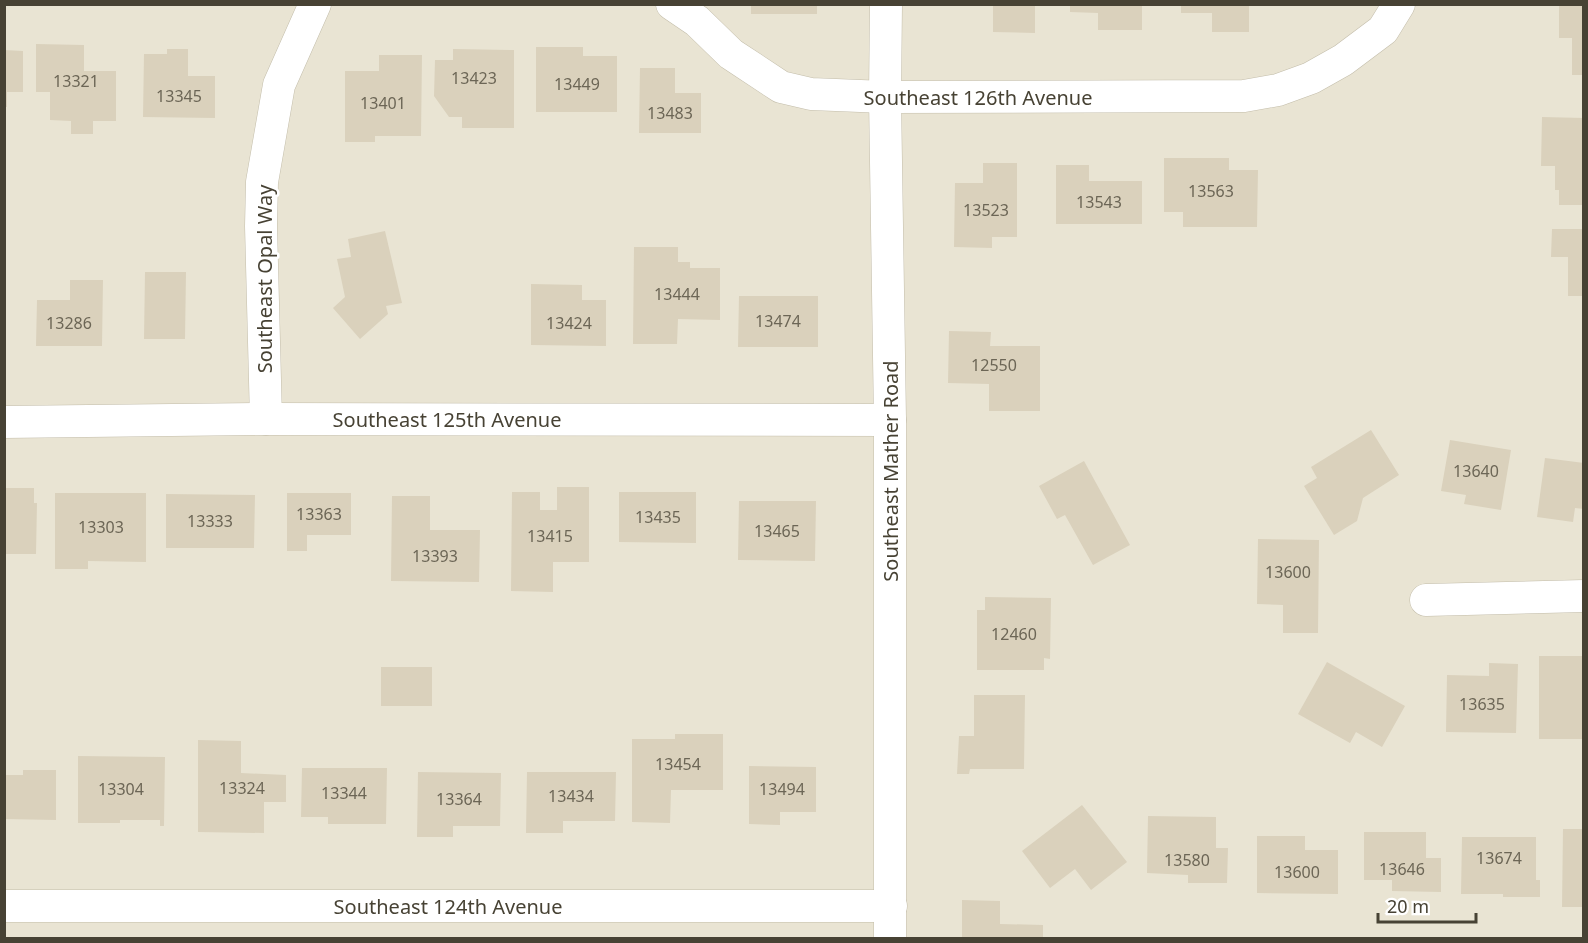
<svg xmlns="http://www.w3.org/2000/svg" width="1588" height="943" font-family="'Noto Sans',sans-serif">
<rect width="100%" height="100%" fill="#f4f1e5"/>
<!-- residential -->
<rect fill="#e9e4d3" x="5" y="5" width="1578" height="933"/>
<!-- building -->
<g fill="#dad1bc">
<rect x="751" y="4" width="66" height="10"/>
<polygon points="1070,4 1142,4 1142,30 1098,30 1098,13 1070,12"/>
<polygon points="1181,4 1249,4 1249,32 1212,32 1212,13 1181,13"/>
<polygon points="1559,4 1584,4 1584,75 1572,75 1572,38 1559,38"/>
<polygon points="993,5 1035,5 1035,33 993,32"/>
<polygon points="36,44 84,45 84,71 116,71 116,121 93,121 93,134 71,134 71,121 50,120 50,92 36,92"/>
<polygon points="536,47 583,47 583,56 617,56 617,112 536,112"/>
<polygon points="167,49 188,49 188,76 215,76 215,118 143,117 144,54 167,54"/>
<polygon points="453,49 514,50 514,128 462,128 462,117 449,117 434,96 435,60 453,60"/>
<polygon points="4,50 23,51 23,92 7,92 7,107 4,107"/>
<polygon points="379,55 422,55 421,136 375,136 375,142 345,142 345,71 379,71"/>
<polygon points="640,68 675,68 675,93 701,93 701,133 639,133"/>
<polygon points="1542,117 1584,118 1584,205 1559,205 1559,190 1555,190 1555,166 1541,166"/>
<polygon points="1164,158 1229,158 1229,170 1258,170 1257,227 1183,227 1183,212 1164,212"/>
<polygon points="983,163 1017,163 1017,237 992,237 992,248 954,247 955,183 983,183"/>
<polygon points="1056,165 1089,165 1089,181 1142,181 1142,224 1056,224"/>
<polygon points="1552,229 1584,229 1584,296 1568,296 1568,257 1551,257"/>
<polygon points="385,231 402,303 386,306 388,314 360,339 333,308 345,297 337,259 351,257 348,239"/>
<polygon points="634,247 678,247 678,262 690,262 690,268 720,268 720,320 678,319 677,344 633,344"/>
<polygon points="145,272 186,272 185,339 144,339"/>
<polygon points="70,280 103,280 102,346 36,346 37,300 70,300"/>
<polygon points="531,284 582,285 582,300 606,300 606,346 531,345"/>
<polygon points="739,296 818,296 818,347 738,347"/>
<polygon points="949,331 991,332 990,346 1040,346 1040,411 989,411 989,384 948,383"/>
<polygon points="1371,430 1399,475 1363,498 1357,521 1334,535 1304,486 1317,478 1311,467"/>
<polygon points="1450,440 1511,450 1501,510 1464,504 1466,495 1441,491"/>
<polygon points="1545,458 1584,463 1584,509 1575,508 1573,522 1537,517"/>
<polygon points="1084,461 1130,545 1093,565 1065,515 1057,519 1039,486"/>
<polygon points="557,487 589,487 589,562 553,562 553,592 511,591 512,492 540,492 540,510 557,510"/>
<polygon points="4,488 34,488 34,503 37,503 36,554 4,554"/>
<polygon points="619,492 696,492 696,543 619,542"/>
<polygon points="55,493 146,493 146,562 88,561 88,569 55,569"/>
<polygon points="287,493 351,493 351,535 307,535 307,551 287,551"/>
<polygon points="166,494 255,495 254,548 166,548"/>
<polygon points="392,496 430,496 430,530 480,530 479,582 391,581"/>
<polygon points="739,501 816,501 815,561 738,560"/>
<polygon points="1258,539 1319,540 1318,633 1283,633 1283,605 1257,604"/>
<polygon points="985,597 1051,598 1050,659 1044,658 1044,670 977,670 977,610 985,610"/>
<rect x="1539" y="656" width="45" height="83"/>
<polygon points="1327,662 1405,706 1382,747 1356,732 1350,743 1298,714"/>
<polygon points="1489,663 1518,664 1516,733 1446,732 1447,675 1489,676"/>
<rect x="381" y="667" width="51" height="39"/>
<polygon points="974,695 1025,695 1024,769 970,769 969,774 957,774 959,736 974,736"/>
<polygon points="675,734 723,734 723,790 671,790 670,823 632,822 632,739 675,739"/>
<polygon points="198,740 241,741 241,773 286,775 286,802 264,802 264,833 198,832"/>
<polygon points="78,756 165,757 164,826 160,826 160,820 120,820 120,823 78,823"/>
<polygon points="749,766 816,767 816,812 780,812 780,825 749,824"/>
<polygon points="302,768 387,768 386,824 328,824 328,817 301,817"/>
<polygon points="23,770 56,770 56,820 4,819 4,775 23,775"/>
<polygon points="418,772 501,773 500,826 453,826 453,837 417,837"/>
<polygon points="527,772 616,772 615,821 563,821 563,833 526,833"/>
<polygon points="1082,805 1127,862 1091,890 1075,869 1050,888 1022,851"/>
<polygon points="1148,816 1216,817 1216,848 1228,848 1227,883 1188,883 1188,875 1147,873"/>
<polygon points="1563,829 1584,829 1584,907 1562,907"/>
<polygon points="1364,832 1426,832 1426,858 1441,858 1441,892 1392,891 1392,880 1364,880"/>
<polygon points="1257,836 1305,836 1305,850 1338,850 1338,894 1257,893"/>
<polygon points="1462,837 1536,837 1536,880 1540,880 1540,897 1503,897 1503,894 1461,894"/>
<polygon points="962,900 1000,901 1000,924 1043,925 1043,938 962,938"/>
</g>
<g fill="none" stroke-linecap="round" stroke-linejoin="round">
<!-- minor casing -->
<g stroke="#c3bdaa" stroke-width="33">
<g id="minor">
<polyline points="672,4 697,21 731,54 781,87 811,94 885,97 1244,96 1278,90 1311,78 1343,60 1383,30 1399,4"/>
<polyline points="886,4 885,97 890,420 890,938"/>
<polyline points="266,419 261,226 262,182 279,85 315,4"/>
<polyline points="4,422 266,419 890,420"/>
<polyline points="1426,600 1584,596"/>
<polyline points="4,906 891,906"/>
</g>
</g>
<!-- minor -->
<use href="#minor" stroke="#fff" stroke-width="32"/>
</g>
<g text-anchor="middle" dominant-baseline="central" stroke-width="5" stroke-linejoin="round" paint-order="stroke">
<!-- number labels -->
<g font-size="16" fill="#6c6656">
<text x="474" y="78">13423</text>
<text x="76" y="81">13321</text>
<text x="577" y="84">13449</text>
<text x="179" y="96">13345</text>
<text x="383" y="103">13401</text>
<text x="670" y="113">13483</text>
<text x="1211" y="191">13563</text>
<text x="1099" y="202">13543</text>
<text x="986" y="210">13523</text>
<text x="677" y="294">13444</text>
<text x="778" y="321">13474</text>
<text x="69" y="323">13286</text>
<text x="569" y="323">13424</text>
<text x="994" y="365">12550</text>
<text x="1476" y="471">13640</text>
<text x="319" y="514">13363</text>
<text x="658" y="517">13435</text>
<text x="210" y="521">13333</text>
<text x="101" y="527">13303</text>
<text x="777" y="531">13465</text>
<text x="550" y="536">13415</text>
<text x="435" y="556">13393</text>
<text x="1288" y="572">13600</text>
<text x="1014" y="634">12460</text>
<text x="1482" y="704">13635</text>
<text x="678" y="764">13454</text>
<text x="242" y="788">13324</text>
<text x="121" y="789">13304</text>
<text x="782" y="789">13494</text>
<text x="344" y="793">13344</text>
<text x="571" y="796">13434</text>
<text x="459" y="799">13364</text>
<text x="1499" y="858">13674</text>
<text x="1187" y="860">13580</text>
<text x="1402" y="869">13646</text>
<text x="1297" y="872">13600</text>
</g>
<!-- street labels -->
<g font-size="20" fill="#474234" stroke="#fff">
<text x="978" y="97">Southeast 126th Avenue</text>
<text transform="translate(264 279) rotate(-90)">Southeast Opal Way</text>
<text x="447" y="419">Southeast 125th Avenue</text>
<text transform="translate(890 471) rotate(-90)">Southeast Mather Road</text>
<text x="448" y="906">Southeast 124th Avenue</text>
</g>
</g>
<!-- border -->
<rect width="1588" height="943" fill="none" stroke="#474234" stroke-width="12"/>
<!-- scale -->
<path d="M1378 913v9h98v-9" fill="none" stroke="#474234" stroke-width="3"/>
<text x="1387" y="913" font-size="18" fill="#474234" stroke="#ffffff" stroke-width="4.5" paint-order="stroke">20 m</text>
</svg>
